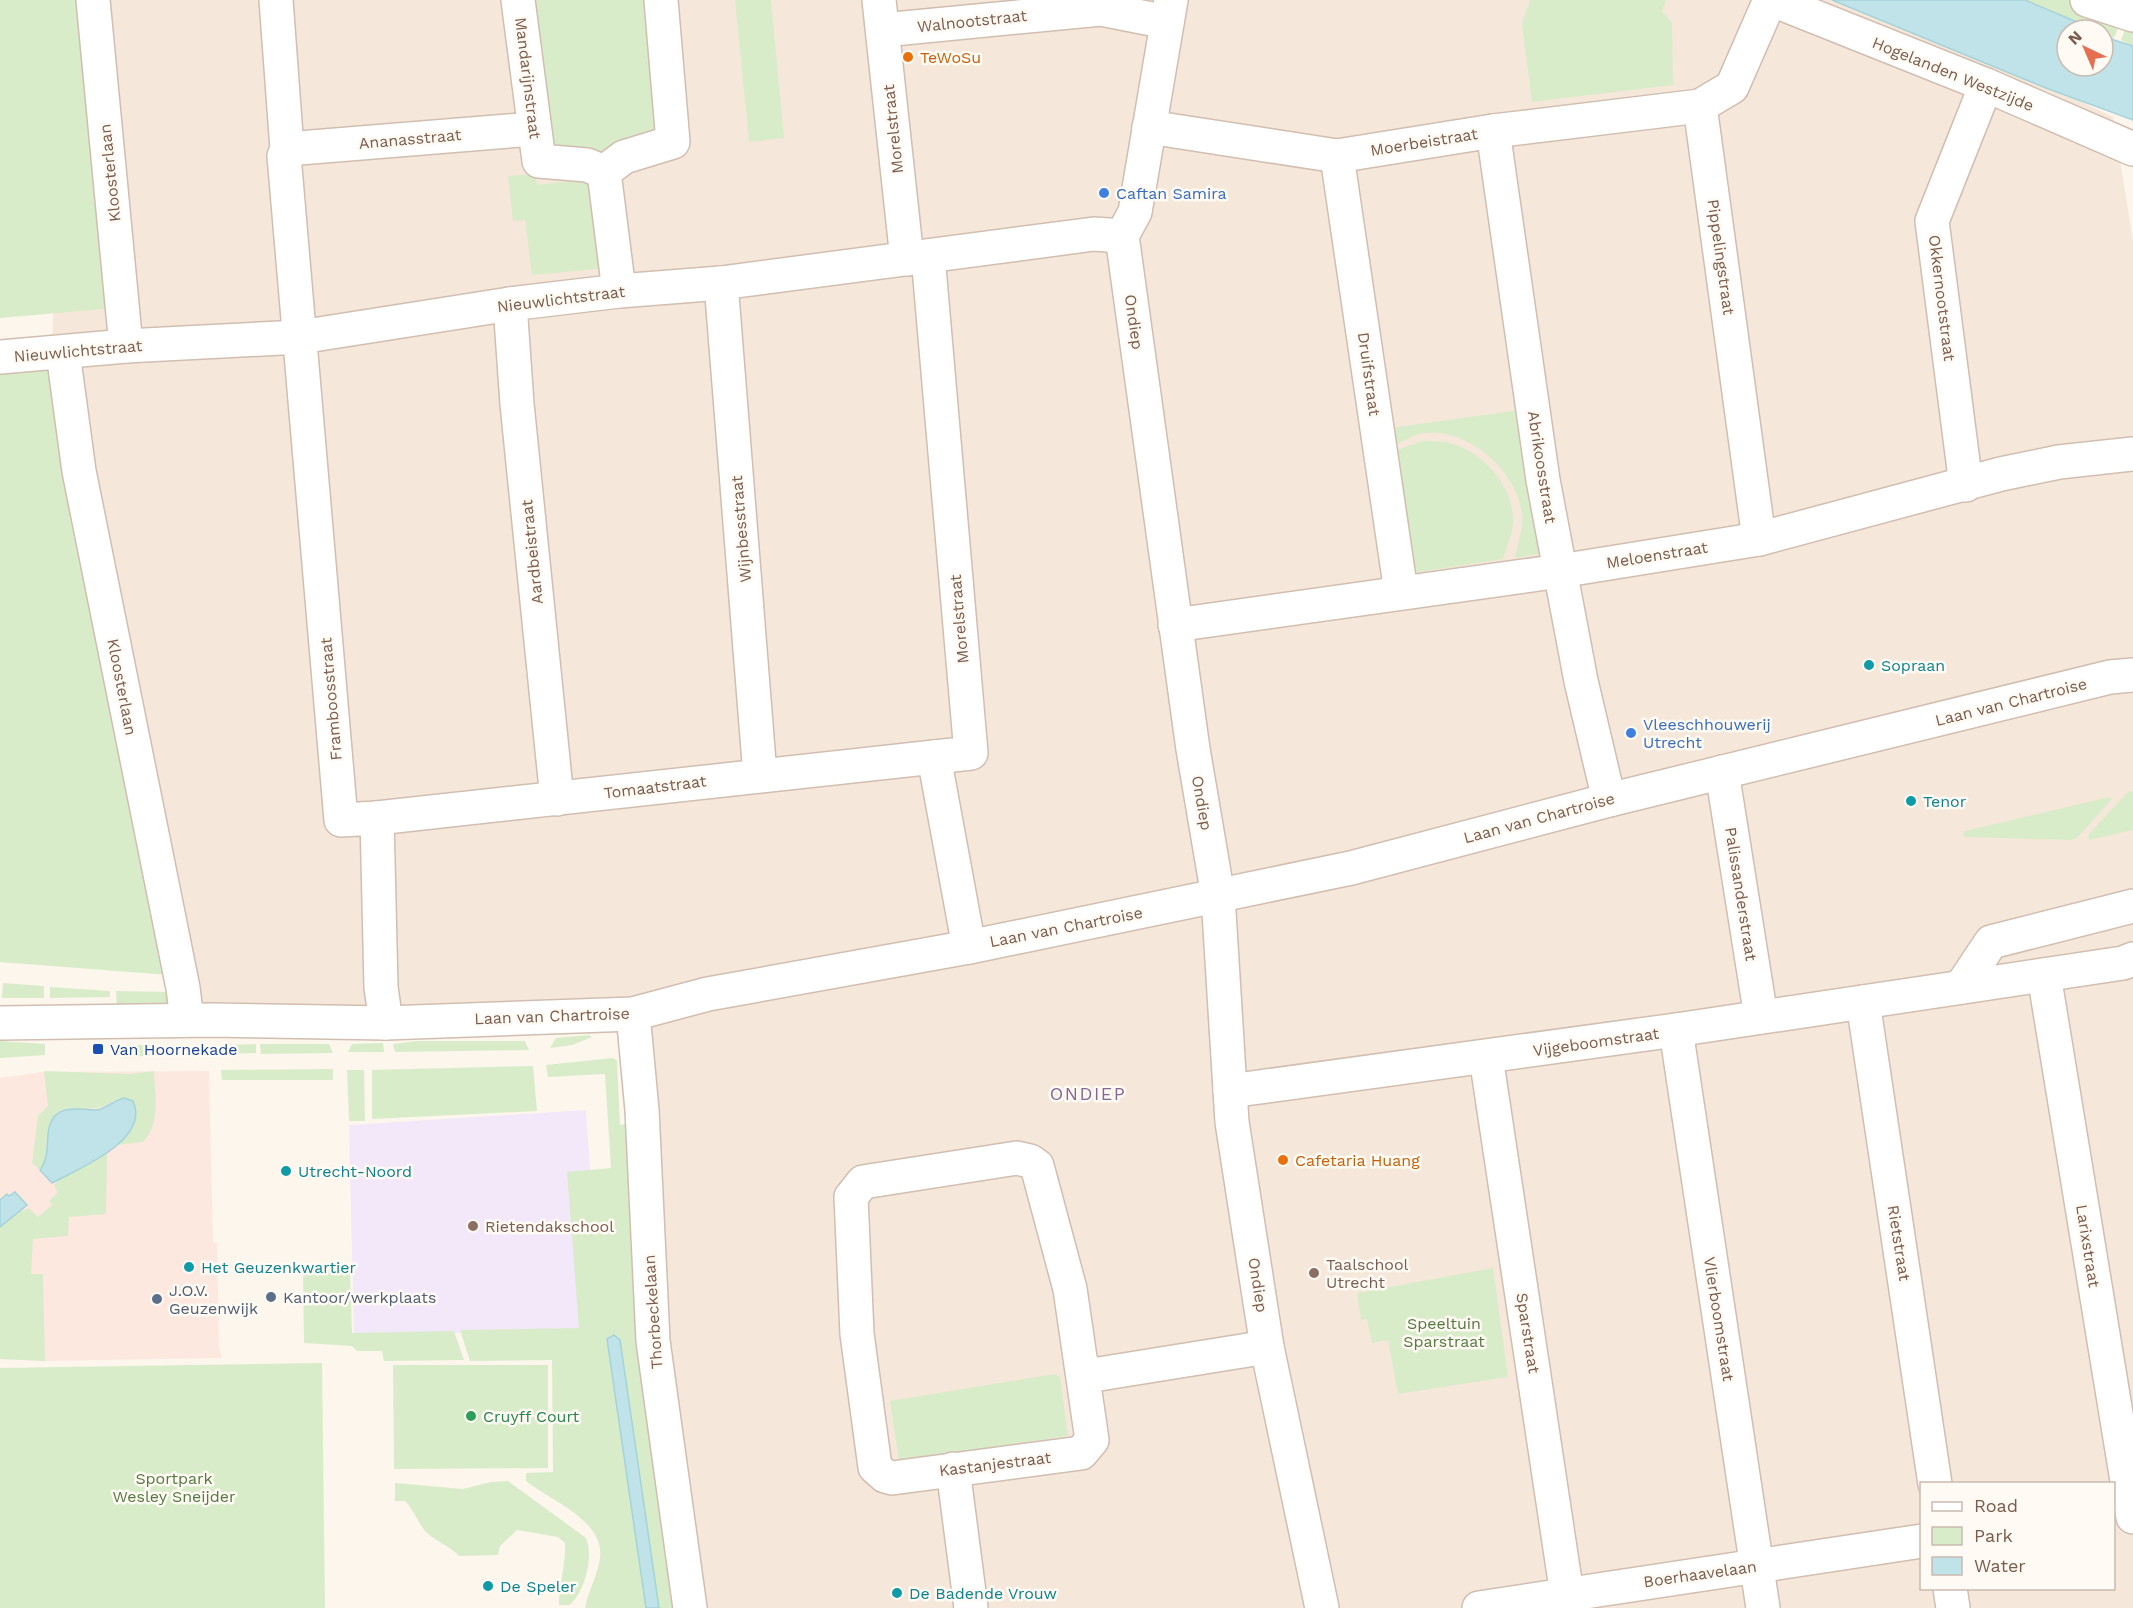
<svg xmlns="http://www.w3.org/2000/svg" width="2133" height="1608" font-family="'Work Sans',sans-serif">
<rect width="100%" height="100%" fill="#fdf6ec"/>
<!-- residential -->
<path fill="#f5e8da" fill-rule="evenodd" d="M61 0H1869L2113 117 2133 241V1608H700L627 1009 172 1027 52 355ZM1922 1484H2114V1588H1922Z"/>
<!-- commercial -->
<polygon fill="#fde8e0" points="209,1071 213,1242 217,1243 219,1347 222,1358 45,1361 0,1359 0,1078 42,1072"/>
<!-- education -->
<polygon fill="#f3e8fa" points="586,1110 601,1328 354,1337 349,1125"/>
<!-- green -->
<g fill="#d8ecc9">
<polygon points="0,0 82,0 114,308 0,318"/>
<path d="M531 0H649L659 123C644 148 587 157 560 153L551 143Z"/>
<polygon points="735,0 771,0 784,138 749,142"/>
<polygon points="1530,0 1666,0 1662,11 1672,23 1673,85 1532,102 1522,24"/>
<polygon points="2025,0 2070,0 2133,23 2133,46 2121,40 2127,24 2121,21 2114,38 2103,33 2103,30 2096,30"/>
<polygon points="535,174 537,185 588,179 598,269 532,275 525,220 513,221 508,176"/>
<polygon points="0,369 50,369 169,975 0,962"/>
<path d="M1519 410 1540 554 1515 558C1518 544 1524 525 1522 512 1515 469 1467 427 1423 433 1413 435 1402 442 1393 446L1391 428Z"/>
<path d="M1422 441C1430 441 1438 441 1446 442 1480 449 1512 483 1513 518 1514 532 1507 546 1503 559L1412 573 1394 451Z"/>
<polygon points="2133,791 2133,830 2089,840 2088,835 2127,793"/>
<polygon points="2109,797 2112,799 2077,838 2071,840 1965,837 1963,834 1965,831"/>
<polygon points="3,983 44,986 44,998 2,998"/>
<polygon points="50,987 110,991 110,997 50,998"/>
<polygon points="116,991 168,992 170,1009 117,1010"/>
<polygon points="589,1035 592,1037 572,1045 550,1048 556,1038"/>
<polygon points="0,1041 45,1044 45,1055 0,1058"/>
<polygon points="417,1041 525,1041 529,1050 395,1052 393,1044"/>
<polygon points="383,1043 384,1052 348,1052 352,1044"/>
<polygon points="256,1044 256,1053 221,1054 224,1045"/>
<polygon points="260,1044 329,1044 333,1053 261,1054"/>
<polygon points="124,1045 152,1045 152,1055 124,1058"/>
<path d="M613 1058 617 1061 620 1125 626 1124 676 1608H659L620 1340 607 1339 646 1608H585C588 1591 598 1575 600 1558 605 1520 549 1500 526 1481V1473L553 1472 552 1360 470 1361 460 1330 579 1328 567 1172 611 1168 605 1074 548 1077 546 1065Z"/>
<polygon points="533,1066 537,1111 372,1119 372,1070"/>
<polygon points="333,1069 333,1080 222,1080 221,1070"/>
<polygon points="347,1070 364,1070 365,1121 349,1121"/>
<path d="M44 1071 130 1074 154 1071C155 1095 161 1123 143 1142L116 1145 126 1137 115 1100C97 1115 77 1103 57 1113L48 1130 45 1164 40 1170 32 1163 38 1116 48 1106Z"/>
<polygon points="107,1152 106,1214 69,1217 68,1236 33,1239 31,1274 43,1274 45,1361 0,1359 0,1227 27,1205 22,1211 29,1208 38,1217 52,1205 49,1201 58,1192 54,1186 59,1179 77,1171"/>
<polygon points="1493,1268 1508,1377 1398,1394 1388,1340 1372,1343 1367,1319 1361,1320 1357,1293"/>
<polygon points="303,1270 350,1270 352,1333 454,1331 464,1360 384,1361 382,1351 357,1351 352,1346 304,1343"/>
<polygon points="322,1363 325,1608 0,1608 0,1368"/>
<polygon points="393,1365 548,1365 548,1468 394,1469"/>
<polygon points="1055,1374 1060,1377 1068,1436 899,1461 890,1401"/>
<path d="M508 1481 586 1538C594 1556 585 1591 570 1605H559C559 1583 566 1565 565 1543L558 1537 517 1530 500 1546 498 1555 459 1556C450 1546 437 1542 427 1533 421 1528 414 1510 405 1501H395V1483L463 1489 491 1482Z"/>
</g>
<!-- water -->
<g fill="#bfe3e8" stroke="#a5d3da" stroke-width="1.5">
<polygon points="1832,0 2025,0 2096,30 2067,30 2067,66 2103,66 2103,33 2114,40 2133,46 2133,120 2046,88"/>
<path d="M124 1098 133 1101C151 1140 78 1169 52 1183L40 1170C48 1160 47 1146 48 1134 51 1105 72 1108 94 1110 104 1111 114 1100 124 1098Z"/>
<polygon points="15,1192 27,1205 0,1227 0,1200 7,1194 9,1196"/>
<polygon points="614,1335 620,1340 659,1608 646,1608 607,1339"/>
</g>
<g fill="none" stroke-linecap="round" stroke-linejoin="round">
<!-- minor casing -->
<g stroke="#d1beb0" stroke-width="36">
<g id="minor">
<polyline points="93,0 126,346"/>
<polyline points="276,0 287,149 284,156 286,179 341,820 377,818 381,987 386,1023"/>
<polyline points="518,0 539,161 587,165 604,172"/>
<polyline points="879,0 907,259"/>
<polyline points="1171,0 1135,212 1122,236 1193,749 1218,896 1232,1122 1267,1347 1322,1608"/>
<polyline points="1773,0 1986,85 2133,149"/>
<polyline points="2087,0 2133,15"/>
<polyline points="883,30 1101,9 1167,22"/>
<polyline points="1700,106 1759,539"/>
<polyline points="1149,127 1337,156 1493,131 1700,106 1732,87 1770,0"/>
<polyline points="1493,131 1543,480 1581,681 1609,800"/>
<polyline points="287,149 533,129"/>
<polyline points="1337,156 1401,592"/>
<polyline points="721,283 760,775"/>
<polyline points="619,291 604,172 624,157 673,142 661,0"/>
<polyline points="510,304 517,404 557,799"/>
<polyline points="63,353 79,471 183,988 187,1020"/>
<polyline points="0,357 126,346 300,337 510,304 619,291 721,283 1094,234 1122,236"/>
<polyline points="1966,485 1932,221 1986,85"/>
<polyline points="1175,625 1560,571 1759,539 2001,474 2059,462 2133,454"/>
<polyline points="934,757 969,947"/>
<polyline points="1722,772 1761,1017"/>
<polyline points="377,818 971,753 928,256"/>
<polyline points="2044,975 2133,1517"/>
<polyline points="1961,987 1991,942 2133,906"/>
<polyline points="1863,1002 1935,1484"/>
<polyline points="633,1014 642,1110 653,1341 690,1608"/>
<polyline points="0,1023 211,1020 386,1023 633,1014 708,994 969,947 1351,868 1609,800 2110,677 2133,675"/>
<polyline points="1676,1030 1763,1608"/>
<polyline points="1486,1057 1569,1608"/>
<polyline points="1230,1091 1676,1030 2123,963 2133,959"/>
<polygon points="1017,1158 1030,1161 1037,1166 1070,1289 1092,1440 1081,1453 892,1478 885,1476 875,1467 857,1334 851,1197 863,1182"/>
<polyline points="1083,1372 1099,1374 1267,1347"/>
<polyline points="953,1469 971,1608"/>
<polyline points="1950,1588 1953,1608"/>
<polyline points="1479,1608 1922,1541"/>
</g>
</g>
<!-- minor -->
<use href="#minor" stroke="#fff" stroke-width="33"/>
</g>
<!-- markers -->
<g fill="#e8710a" stroke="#fffaf3" stroke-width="2">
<circle cx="908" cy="57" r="6"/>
<circle cx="1283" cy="1160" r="6"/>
</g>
<g fill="#3f7fe0" stroke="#fffaf3" stroke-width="2">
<circle cx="1104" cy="193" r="6"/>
<circle cx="1631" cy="733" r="6"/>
</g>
<g fill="#0f9aa8" stroke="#fffaf3" stroke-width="2">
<circle cx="1869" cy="665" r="6"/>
<circle cx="1911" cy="801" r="6"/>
<circle cx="286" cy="1171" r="6"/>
<circle cx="189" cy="1267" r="6"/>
<circle cx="488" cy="1586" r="6"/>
<circle cx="897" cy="1593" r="6"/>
</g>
<rect fill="#1a4fb4" stroke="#fffaf3" stroke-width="2" x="92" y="1043" width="12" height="12" rx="3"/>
<g fill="#8d6e63" stroke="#fffaf3" stroke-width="2">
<circle cx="473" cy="1226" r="6"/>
<circle cx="1314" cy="1273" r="6"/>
</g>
<g fill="#5c6f8a" stroke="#fffaf3" stroke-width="2">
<circle cx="271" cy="1297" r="6"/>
<circle cx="157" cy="1299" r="6"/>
</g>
<circle fill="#2e9e5b" stroke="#fffaf3" stroke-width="2" cx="471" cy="1416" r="6"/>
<g text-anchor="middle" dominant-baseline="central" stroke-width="5" stroke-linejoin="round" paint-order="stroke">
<!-- street labels -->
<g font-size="16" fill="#7a5c4d" stroke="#fffaf3">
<text transform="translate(972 21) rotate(-6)">Walnootstraat</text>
<text transform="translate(1953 74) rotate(22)">Hogelanden Westzijde</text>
<text transform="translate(528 78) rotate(83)">Mandarijnstraat</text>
<text transform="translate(893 129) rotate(-96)">Morelstraat</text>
<text transform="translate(410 139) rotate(-5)">Ananasstraat</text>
<text transform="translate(1424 142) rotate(-9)">Moerbeistraat</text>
<text transform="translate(110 173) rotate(-96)">Kloosterlaan</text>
<text transform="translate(1721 257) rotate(82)">Pippelingstraat</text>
<text transform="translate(1942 298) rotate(83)">Okkernootstraat</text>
<text transform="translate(561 299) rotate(-7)">Nieuwlichtstraat</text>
<text transform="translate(1134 322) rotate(82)">Ondiep</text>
<text transform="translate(78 351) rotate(-5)">Nieuwlichtstraat</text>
<text transform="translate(1369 374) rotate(82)">Druifstraat</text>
<text transform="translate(1542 467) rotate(81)">Abrikoosstraat</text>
<text transform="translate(741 529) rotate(-95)">Wijnbesstraat</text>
<text transform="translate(532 552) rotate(-96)">Aardbeistraat</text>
<text transform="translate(1657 555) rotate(-9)">Meloenstraat</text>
<text transform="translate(959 619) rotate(-95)">Morelstraat</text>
<text transform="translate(122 687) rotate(79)">Kloosterlaan</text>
<text transform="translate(331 699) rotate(-95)">Framboosstraat</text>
<text transform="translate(2011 702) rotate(-14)">Laan van Chartroise</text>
<text transform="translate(655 787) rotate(-7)">Tomaatstraat</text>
<text transform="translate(1202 803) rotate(80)">Ondiep</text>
<text transform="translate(1539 818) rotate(-15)">Laan van Chartroise</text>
<text transform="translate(1741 894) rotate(81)">Palissanderstraat</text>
<text transform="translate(1066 927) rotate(-11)">Laan van Chartroise</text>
<text transform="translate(552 1016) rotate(-2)">Laan van Chartroise</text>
<text transform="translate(1596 1042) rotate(-8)">Vijgeboomstraat</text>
<text transform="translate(1899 1243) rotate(81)">Rietstraat</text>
<text transform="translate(2088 1246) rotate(81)">Larixstraat</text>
<text transform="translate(1258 1285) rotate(81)">Ondiep</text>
<text transform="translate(653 1312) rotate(-94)">Thorbeckelaan</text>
<text transform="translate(1719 1319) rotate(81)">Vlierboomstraat</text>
<text transform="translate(1528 1333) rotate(81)">Sparstraat</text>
<text transform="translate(995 1464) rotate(-7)">Kastanjestraat</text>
<text transform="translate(1700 1574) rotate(-8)">Boerhaavelaan</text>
</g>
<!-- food labels -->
<g font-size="16" fill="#c56008" stroke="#fffaf3" text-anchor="start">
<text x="920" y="57">TeWoSu</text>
<text x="1295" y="1160">Cafetaria Huang</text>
</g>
<!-- shop labels -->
<g font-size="16" fill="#366cbe" stroke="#fffaf3" text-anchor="start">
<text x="1116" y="193">Caftan Samira</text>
<text x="1643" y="724">Vleeschhouwerij<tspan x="1643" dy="18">Utrecht</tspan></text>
</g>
<!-- culture labels -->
<g font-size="16" fill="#0d838f" stroke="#fffaf3" text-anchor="start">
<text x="1881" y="665">Sopraan</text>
<text x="1923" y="801">Tenor</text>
<text x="298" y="1171">Utrecht-Noord</text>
<text x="201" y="1267">Het Geuzenkwartier</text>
<text x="500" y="1586">De Speler</text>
<text x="909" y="1593">De Badende Vrouw</text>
</g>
<!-- transit labels -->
<g font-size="16" fill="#164399" stroke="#fffaf3" text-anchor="start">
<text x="110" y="1049">Van Hoornekade</text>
</g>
<!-- education labels -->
<g font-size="16" fill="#785e54" stroke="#fffaf3" text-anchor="start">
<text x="485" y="1226">Rietendakschool</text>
<text x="1326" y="1264">Taalschool<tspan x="1326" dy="18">Utrecht</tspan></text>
</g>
<!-- service labels -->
<g font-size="16" fill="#4e5e75" stroke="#fffaf3" text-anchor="start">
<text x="169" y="1290">J.O.V.<tspan x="169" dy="18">Geuzenwijk</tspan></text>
<text x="283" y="1297">Kantoor/werkplaats</text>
</g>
<!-- park labels -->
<g font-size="16" fill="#537a41" stroke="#fffaf3">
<text x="1444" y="1323">Speeltuin<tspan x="1444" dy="18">Sparstraat</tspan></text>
<text x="174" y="1478">Sportpark<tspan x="174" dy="18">Wesley Sneijder</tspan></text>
</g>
<!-- leisure labels -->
<g font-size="16" fill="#27864d" stroke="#fffaf3" text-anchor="start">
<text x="483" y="1416">Cruyff Court</text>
</g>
<!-- neighbourhood labels -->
<g font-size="18" letter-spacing="1.5" fill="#846695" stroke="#fffaf3">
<text x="1088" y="1093">ONDIEP</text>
</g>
</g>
<!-- legend -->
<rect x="1920" y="1482" width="195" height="108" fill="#fffaf3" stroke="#cabbb1" stroke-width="1.5"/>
<rect x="1932" y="1502" width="30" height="9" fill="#ffffff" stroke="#cabbb1" stroke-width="1.5"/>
<text x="1974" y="1512" font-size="18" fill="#7a5c4d">Road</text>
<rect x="1932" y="1527" width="30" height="18" fill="#d8ecc9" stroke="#cabbb1" stroke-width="1.5"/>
<text x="1974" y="1542" font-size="18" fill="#7a5c4d">Park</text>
<rect x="1932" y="1557" width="30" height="18" fill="#bfe3e8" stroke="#cabbb1" stroke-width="1.5"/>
<text x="1974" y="1572" font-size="18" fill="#7a5c4d">Water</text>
<!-- north arrow -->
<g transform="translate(2085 48) rotate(316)"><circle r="28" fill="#fffaf3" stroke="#cabbb1" stroke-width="1.5"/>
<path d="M0-4.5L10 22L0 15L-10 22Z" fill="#e76f51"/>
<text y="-9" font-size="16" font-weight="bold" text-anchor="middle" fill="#7a5c4d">N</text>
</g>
</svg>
